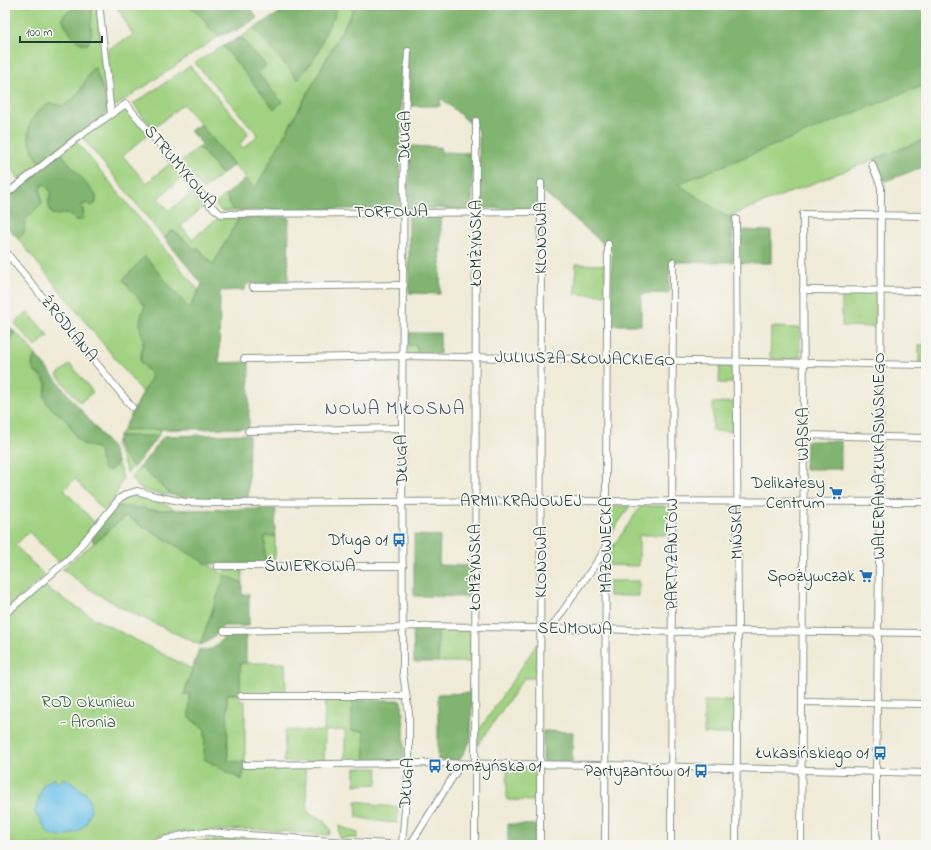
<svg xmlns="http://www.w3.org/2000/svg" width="931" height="850" font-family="'Indie Flower',sans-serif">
<rect width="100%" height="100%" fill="#f6f6f2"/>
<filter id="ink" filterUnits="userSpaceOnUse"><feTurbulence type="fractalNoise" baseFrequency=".025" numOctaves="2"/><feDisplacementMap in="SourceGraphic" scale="8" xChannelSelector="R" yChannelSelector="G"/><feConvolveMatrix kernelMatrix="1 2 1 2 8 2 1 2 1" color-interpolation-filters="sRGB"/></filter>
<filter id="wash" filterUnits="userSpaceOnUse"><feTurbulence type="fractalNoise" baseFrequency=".012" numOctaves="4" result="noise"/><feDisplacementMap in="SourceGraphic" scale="16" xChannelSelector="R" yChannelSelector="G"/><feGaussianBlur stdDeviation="0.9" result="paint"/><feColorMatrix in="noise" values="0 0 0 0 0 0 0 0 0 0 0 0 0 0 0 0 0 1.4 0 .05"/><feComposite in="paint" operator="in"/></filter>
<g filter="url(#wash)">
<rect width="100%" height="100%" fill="#f0ebd7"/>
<!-- green -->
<g fill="#a1d281" stroke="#60885a">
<path d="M5 5H78L75 8 89 41 91 35 92 5H95L97 10 108 98C101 90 100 74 92 69 83 83 80 98 63 106L50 103C23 121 23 138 41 164L19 179 5 158Z"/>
<polygon points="116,5 187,5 203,18 219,36 116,106 113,104 107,50 133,35"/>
<polygon points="336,5 350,5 354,8 255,189 183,104 153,129 133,104 190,66 246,130 248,134 240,144 244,148 258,135 195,63 223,46 274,108 282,102 258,73 266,66 241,37 254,28 298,79 317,55 326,31 334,17 336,7"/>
<polygon points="926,84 926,139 727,217 677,184"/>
<path d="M126 108 148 135 123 156 146 183 171 163 183 177 158 198 169 211 194 191 206 205 181 226 192 239 217 219 239 218 213 265 200 249C191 250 184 240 179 234L167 235 165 239 82 137Z"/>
<path d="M76 141 199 291 189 309 145 306 142 313 144 337 140 361 152 376 143 393 18 239C24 234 24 228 25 220L42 203 40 189 42 185 45 184 51 192 48 202 50 211 67 213 77 221 84 214 82 205 87 203 89 204 96 196 61 153Z"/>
<polygon points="199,147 222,174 203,190 181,162"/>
<polygon points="226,195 233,211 221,211 215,204"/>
<polygon points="576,264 605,265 605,295 575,294"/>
<polygon points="842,293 877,294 876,327 842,326"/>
<polygon points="28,312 48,336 35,347 15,323"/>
<polygon points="771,327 800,328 800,360 770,359"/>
<polygon points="16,333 24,340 35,354 32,364 35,373 39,375 46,383 46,387 44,396 50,406 67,421 79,441 82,444 98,449 100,452 100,460 115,467 117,461 123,478 114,499 104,511 75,479 64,490 95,523 77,547 60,564 29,532 15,545 45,576 5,610 5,347"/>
<rect x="408" y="345" width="9" height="9"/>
<rect x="919" y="345" width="7" height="17"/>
<polygon points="70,364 93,392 80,403 57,375"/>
<polygon points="720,365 734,366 734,383 719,383"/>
<polygon points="734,402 734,431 713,431 713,403"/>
<polygon points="161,429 158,436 119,436 123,430"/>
<path d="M117 441C120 451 125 460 134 467L128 473 115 444Z"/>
<path d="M140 467 172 495C157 494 138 493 131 477Z"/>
<polygon points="133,495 160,501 176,510 147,510 116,506 122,498"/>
<polygon points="613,506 630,506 609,537 610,510"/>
<polygon points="641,506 665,506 669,510 668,535 639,535 639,566 609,565 609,552"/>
<polygon points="126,516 224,574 226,570 242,570 242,583 225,575 200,645 120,607 88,588 62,569"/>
<rect x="265" y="536" width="10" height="27"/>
<rect x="609" y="581" width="30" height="15"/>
<polygon points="42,585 95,619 192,669 184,694 190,694 189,713 194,722 205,729 204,759 242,780 244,768 305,768 308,813 321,818 331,830 329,835 250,829 176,832 160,835 137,845 5,845 5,617"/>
<rect x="438" y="630" width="34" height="32"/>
<polygon points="537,644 536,678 524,678 478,745 478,729 480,729"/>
<polygon points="240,663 285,663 286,694 240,694 240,701 245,701 245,762 228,762 227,694 240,694"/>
<polygon points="325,700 352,700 352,730 364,731 365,761 345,761 345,730 325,731 324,761 284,762 285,730 324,731"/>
<rect x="704" y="701" width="29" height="33"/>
<polygon points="355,768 378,768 377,784 355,785"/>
<polygon points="507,768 536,768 536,801 507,800"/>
<polygon points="356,801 373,803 373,805 398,807 397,823 376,821 357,817"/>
<polygon points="339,826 358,833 357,838 340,838"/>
<polygon points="248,839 325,845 162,845 178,842"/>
</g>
<!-- forest -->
<g fill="#80b46f" stroke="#507852">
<path d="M78 5H92L91 35 88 44C77 47 66 27 62 19L65 14Z"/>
<polygon points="187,5 249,5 257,18 239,29 219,36 210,29 203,18"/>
<polygon points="293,5 336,5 336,7 334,17 326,31 317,55 298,80 254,28"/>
<polygon points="350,5 925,5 926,84 678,184 727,217 733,217 733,262 670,262 669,293 641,294 641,325 611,325 612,251 538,187 538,209 479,208 479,131 441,98 440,106 410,106 410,69 401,69 400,208 233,211 226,195 245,179 255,189 354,9"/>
<polygon points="241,37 266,66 258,74 282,102 274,109 223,46"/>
<path d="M95 68 103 93 108 98V112L41 164C25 141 22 118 50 103L63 106C80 98 83 83 92 69Z"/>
<polygon points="200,124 234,165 222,174 199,147 202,144 190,131"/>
<polygon points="926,139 926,166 885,181 874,159"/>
<polygon points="410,146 440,147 441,152 473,153 472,209 409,208"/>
<path d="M61 153 96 196V203L91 206 86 203 82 205 84 218 81 220 77 221 67 213 58 215 52 214C47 206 50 200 51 192L45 184 42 185 40 189 42 203 25 220 24 233 18 239 5 224V198Z"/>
<polygon points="409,215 441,215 440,294 409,293"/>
<path d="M289 217 288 283 246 284 245 290 220 291 219 363 249 362V428L123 430 152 376 140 361 144 338C137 328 140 317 145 306L123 280 145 256 189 309 202 284 165 239 169 232 172 231 175 232 195 249H199L213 265 239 218Z"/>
<polygon points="740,230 771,231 771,263 740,263"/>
<polygon points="5,322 16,333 5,347"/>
<polygon points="409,333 440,333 440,354 417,354 417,345 408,345"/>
<path d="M35 354 112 448 117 461C115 467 113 469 107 471L104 470C100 464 102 454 98 450 94 444 84 447 79 441 74 436 72 426 66 420 60 414 48 408 45 399 43 394 47 390 46 384 42 368 26 378 35 354Z"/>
<polygon points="249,434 248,499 191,500 172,495 140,467 164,436"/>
<path d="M119 436H158L134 467C125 460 120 451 117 441Z"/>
<polygon points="806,441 841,441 841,469 805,469"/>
<polygon points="116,506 145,508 148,510 276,509 275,536 265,536 265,563 207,564 126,516 94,543 92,539 94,533"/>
<polygon points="414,535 440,536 439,565 472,566 472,597 414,596"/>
<path d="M225 575 242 583V595L249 594V626H224C216 633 211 642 200 645Z"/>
<polygon points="413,629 438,630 438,662 414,662"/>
<path d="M227 632H246V663H240V694H227L228 761 245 762 242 780 204 759 205 729 190 718 189 713 190 694H184L199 649C215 652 218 644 227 632Z"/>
<polygon points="472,693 471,740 459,761 438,760 438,694"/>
<polygon points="352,700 399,700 402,702 404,727 404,761 365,761 364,731 352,731"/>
<polygon points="543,731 573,732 572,763 543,762"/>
<polygon points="508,824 536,825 536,845 508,845"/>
</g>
<!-- water -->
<polygon fill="#6dc2ea" stroke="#46808f" points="54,778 57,783 65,778 88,795 91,810 86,824 77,832 62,837 49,834 35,812 43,785"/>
</g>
<g filter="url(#ink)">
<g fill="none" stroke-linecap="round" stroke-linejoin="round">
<!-- street casing -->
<g stroke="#889486" stroke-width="8">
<g id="street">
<polyline points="100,12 111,114"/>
<polyline points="872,164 881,187 880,496 876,772 876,845"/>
<polyline points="5,195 78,137 126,104 211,206 221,214 541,212"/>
<polyline points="736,219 738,631 736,845"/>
<polyline points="5,251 132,407"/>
<polyline points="253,287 404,285"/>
<polyline points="803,290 926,291"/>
<polyline points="244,359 403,356 926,365"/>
<polyline points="248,431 402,428"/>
<polyline points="804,435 926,438"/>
<polyline points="217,566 403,566"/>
<polyline points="5,614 71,557 120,498 127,494 137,491 155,496 185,502 213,503 541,501 926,502"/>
<polyline points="551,628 606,549"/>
<polyline points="224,631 403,628 410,626 607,629 671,632 738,631 926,633"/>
<polyline points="241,696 406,696"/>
<polyline points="802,702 926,704"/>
<polyline points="245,765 409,763 606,765 926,773"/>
<polyline points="402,844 409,763 409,714 403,673 402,428 404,135 408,51"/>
<path d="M151 845C170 837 187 833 207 832L331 841 408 845"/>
<polyline points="410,845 461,764"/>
<polyline points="475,845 476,121"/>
<polyline points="540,845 541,183"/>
<path d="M605 845C606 645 605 444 608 244"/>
<polyline points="671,845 673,262"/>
<polyline points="801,845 804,435 803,214 926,216"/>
</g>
</g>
<!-- street -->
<use href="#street" stroke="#fff" stroke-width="6"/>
</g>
</g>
<!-- icons -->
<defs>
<g id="supermarket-bare" transform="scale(1.08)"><path d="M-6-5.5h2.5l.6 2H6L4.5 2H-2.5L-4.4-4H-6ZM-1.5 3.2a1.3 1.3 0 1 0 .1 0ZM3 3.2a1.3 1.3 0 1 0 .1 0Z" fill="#1f6fb2" stroke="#f6f6f2" stroke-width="2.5" paint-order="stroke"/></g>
<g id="bus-bare" transform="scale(1.08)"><path d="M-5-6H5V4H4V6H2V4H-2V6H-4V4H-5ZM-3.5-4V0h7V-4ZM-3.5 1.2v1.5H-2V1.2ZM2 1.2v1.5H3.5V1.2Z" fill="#1f6fb2" stroke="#f6f6f2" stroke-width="2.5" paint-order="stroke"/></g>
</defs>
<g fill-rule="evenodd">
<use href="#supermarket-bare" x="836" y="493"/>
<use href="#bus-bare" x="399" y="540"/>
<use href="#supermarket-bare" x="866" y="576"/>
<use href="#bus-bare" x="880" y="753"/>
<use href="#bus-bare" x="435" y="766"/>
<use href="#bus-bare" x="701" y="771"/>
</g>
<g text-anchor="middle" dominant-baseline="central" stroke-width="3.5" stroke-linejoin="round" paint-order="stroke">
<!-- street labels -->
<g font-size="17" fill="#1f3d34" stroke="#f6f6f2">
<text transform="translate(405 136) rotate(-89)">DŁUGA</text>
<text transform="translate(180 167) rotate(50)">STRUMYKOWA</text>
<text transform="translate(391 212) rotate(-1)">TORFOWA</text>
<text transform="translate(541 238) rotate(-90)">KLONOWA</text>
<text transform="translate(476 243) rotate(-90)">ŁOMŻYŃSKA</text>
<text transform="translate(69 329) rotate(51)">ŹRÓDLANA</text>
<text transform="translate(585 359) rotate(1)">JULIUSZA SŁOWACKIEGO</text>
<text transform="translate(803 434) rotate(-90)">WĄSKA</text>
<text transform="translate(879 456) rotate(-90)">WALERIANA ŁUKASIŃSKIEGO</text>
<text transform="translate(402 460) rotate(-91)">DŁUGA</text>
<text x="521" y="501">ARMII KRAJOWEJ</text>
<text transform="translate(737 532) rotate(-91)">MIŃSKA</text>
<text transform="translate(606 545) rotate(-90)">MAZOWIECKA</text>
<text transform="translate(672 554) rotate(-90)">PARTYZANTÓW</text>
<text transform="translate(541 562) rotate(-90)">KLONOWA</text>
<text x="310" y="566">ŚWIERKOWA</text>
<text transform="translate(475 567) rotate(-90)">ŁOMŻYŃSKA</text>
<text transform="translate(575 629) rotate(1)">SEJMOWA</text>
<text transform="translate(407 783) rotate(-86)">DŁUGA</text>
</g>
<!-- poi labels -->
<g font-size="17" fill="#1f3d34" stroke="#f6f6f2" text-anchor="end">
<text x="825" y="483">Delikatesy<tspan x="825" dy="20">Centrum</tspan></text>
<text x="388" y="540">Długa 01</text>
<text x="855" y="576">Spożywczak</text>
<text x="869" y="753">Łukasińskiego 01</text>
<text x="446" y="766" text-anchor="start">Łomżyńska 01</text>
<text x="690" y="771">Partyzantów 01</text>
</g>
<!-- park labels -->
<g font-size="17" fill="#395b43" stroke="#f6f6f2">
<text x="88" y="702">ROD Okuniew<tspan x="88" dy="20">- Aronia</tspan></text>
</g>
<!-- quarter labels -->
<g font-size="19" letter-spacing="1" fill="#525c6d" stroke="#f6f6f2">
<text x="395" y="409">NOWA MIŁOSNA</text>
</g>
</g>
<!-- margin -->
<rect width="931" height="850" fill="none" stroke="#f6f6f2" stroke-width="20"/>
<!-- scale -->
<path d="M20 36v6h82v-6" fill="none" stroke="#1f3d34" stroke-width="2"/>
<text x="26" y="36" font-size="12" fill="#1f3d34" stroke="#f6f6f2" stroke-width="3" paint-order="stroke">100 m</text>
</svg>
